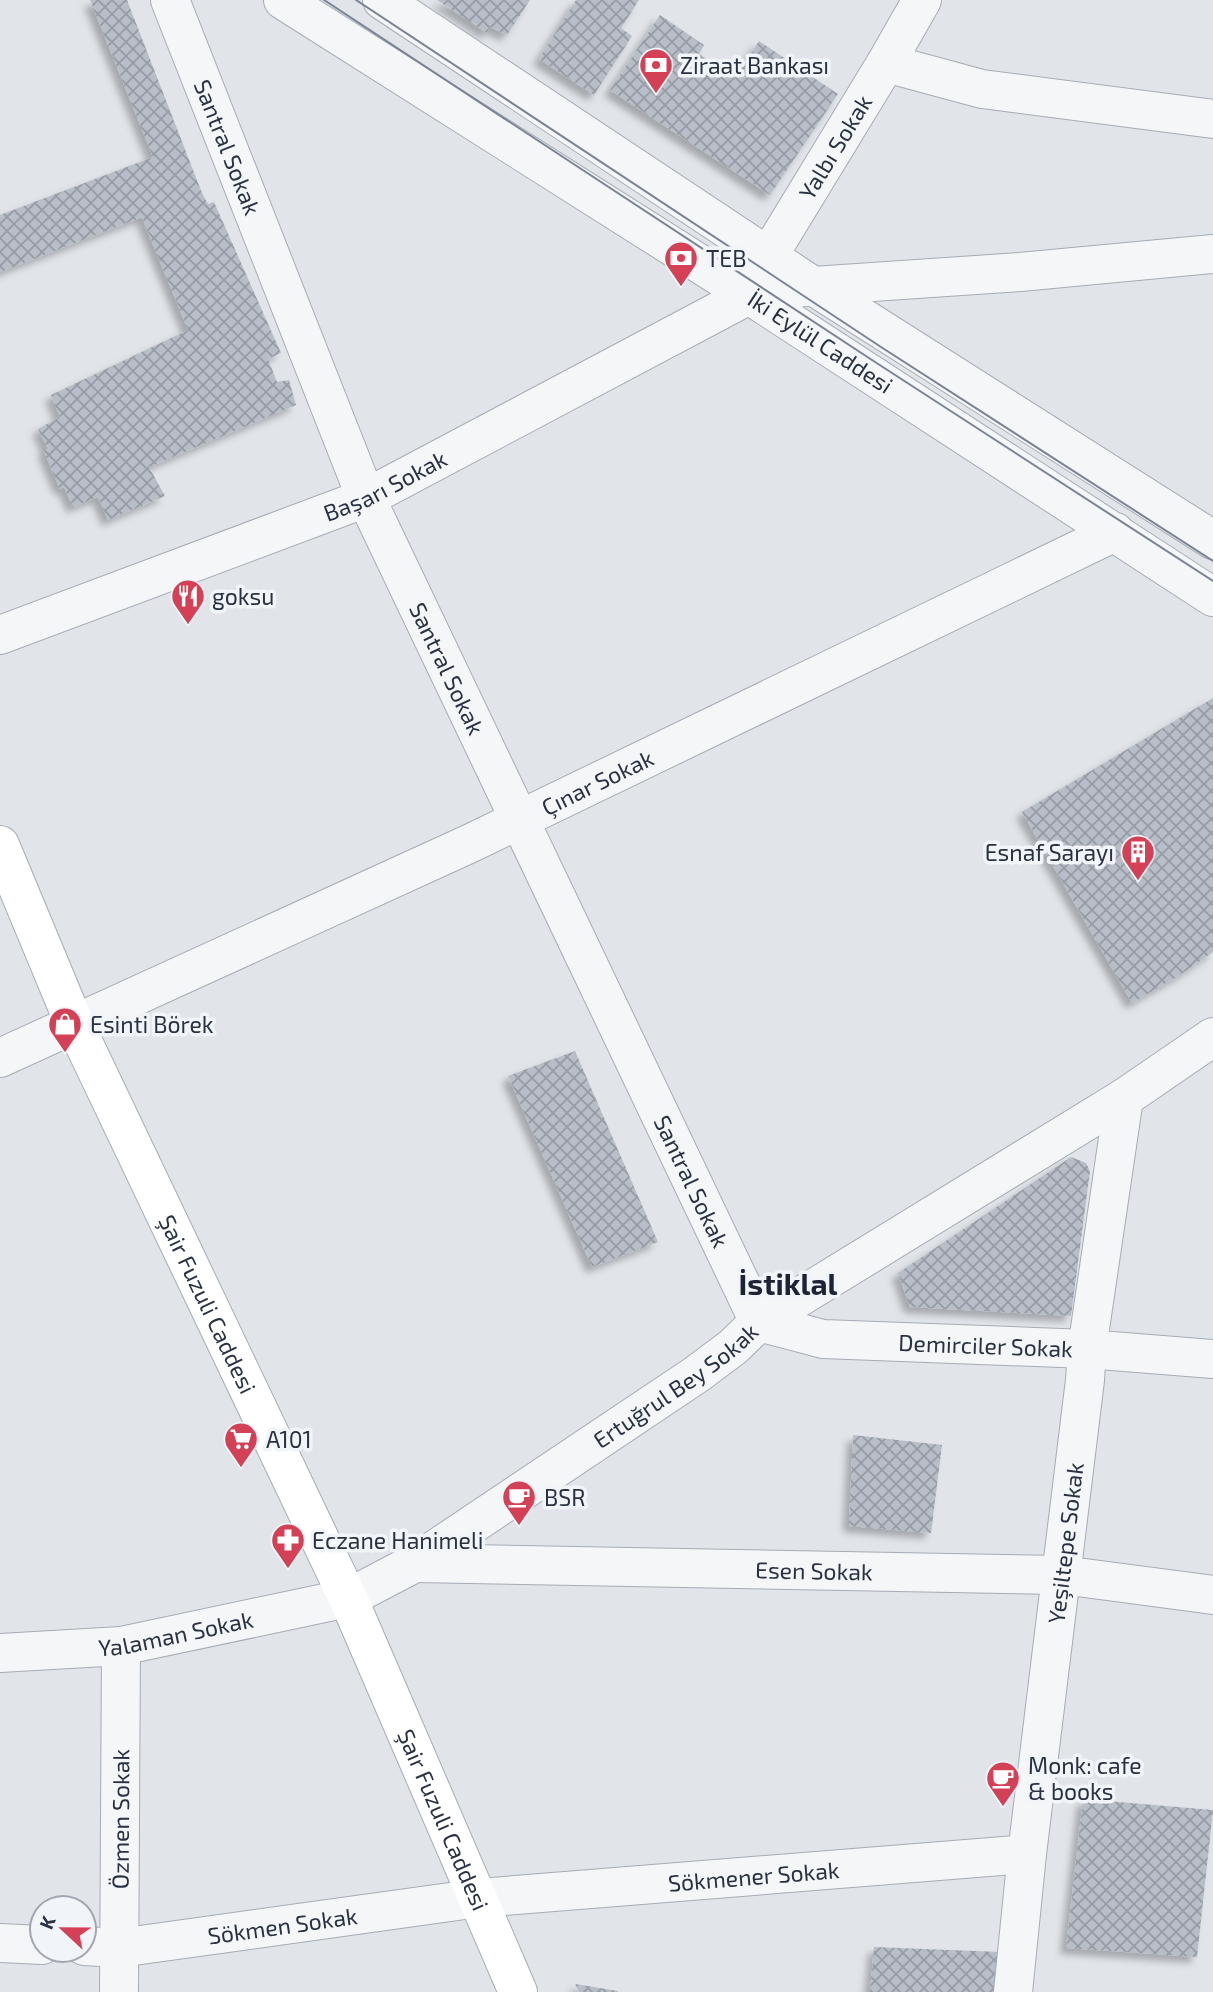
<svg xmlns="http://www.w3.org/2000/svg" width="1213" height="1992" font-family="'Exo 2',sans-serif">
<defs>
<pattern id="building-cross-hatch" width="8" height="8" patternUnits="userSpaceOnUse" patternTransform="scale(1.75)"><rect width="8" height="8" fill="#b8bec8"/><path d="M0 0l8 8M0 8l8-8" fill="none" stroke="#969ba4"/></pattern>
<filter id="shadow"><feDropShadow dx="-6" dy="6" stdDeviation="3.5" flood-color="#0004"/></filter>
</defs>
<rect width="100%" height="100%" fill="#e1e5ea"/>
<!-- building -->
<g fill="url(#building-cross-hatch)" filter="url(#shadow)">
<polygon points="90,0 127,0 202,193 208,204 214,202 281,353 268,359 277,382 289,380 296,405 149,467 165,496 108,520 98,497 73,507 64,487 60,489 43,449 48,449 38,429 60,417 51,395 188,330 147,230 142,217 0,272 0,215 153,157"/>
<polygon points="437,0 530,0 507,35 490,27 487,33"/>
<polygon points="576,0 639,0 621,28 632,36 594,95 539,59"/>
<polygon points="660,15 704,45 699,54 735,78 759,41 838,94 770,195 610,90"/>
<polygon points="1213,698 1213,952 1180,975 1132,1003 1022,812"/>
<polygon points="575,1051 658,1242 592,1267 508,1076"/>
<polygon points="1071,1157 1086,1163 1090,1171 1071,1316 910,1307 898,1273"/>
<polygon points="853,1435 942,1445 931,1533 849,1526"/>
<polygon points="1083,1799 1213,1810 1197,1957 1066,1948"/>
<polygon points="874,1947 1000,1952 996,1992 870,1992"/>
<polygon points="575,1984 618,1991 618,1992 579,1992"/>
</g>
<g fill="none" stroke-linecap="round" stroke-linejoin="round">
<!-- street casing -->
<g stroke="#a6acb5" stroke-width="40">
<g id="street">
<path id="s1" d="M170 0 366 498 759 1322"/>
<path id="s2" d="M283 0 749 295 1213 597"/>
<polyline points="382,0 813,286 1213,540"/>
<polyline points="886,63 982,89 1213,119"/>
<path id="s3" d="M758 278 769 255 886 63 922 0"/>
<path id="s4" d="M0 635 366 498 749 295 813 286 1020 272 1213 254"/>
<path id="s5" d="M0 1058 471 843 1115 532"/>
<path id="s6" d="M759 1322 823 1339 1087 1349 1213 1359"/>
<path id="s7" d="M415 1563 1062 1575 1213 1595"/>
<path id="s8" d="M0 1653 121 1646 348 1598 415 1563 697 1374 733 1347 759 1322 1124 1098 1213 1037"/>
<polyline points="0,1943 42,1945"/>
<path id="s9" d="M84 1946 119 1948 479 1898 1027 1854"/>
<path id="s10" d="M119 1992 121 1646"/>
<path id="s11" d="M1013 1992 1027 1854 1085 1380 1087 1349 1124 1098"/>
</g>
</g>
<!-- secondary casing -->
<g stroke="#a6acb5" stroke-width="40">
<g id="secondary">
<path id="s12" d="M0 845 74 1023 348 1598 518 1992"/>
</g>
</g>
<!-- street -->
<use href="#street" stroke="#f4f6f8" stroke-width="38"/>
<!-- secondary -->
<use href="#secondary" stroke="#fff" stroke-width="38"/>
<!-- tram -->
<g stroke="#7a8495" stroke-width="2">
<polyline points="324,0 872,360 1213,581"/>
<polyline points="356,0 881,347 1213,561"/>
</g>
</g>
<!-- icons -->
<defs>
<g id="bank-pin" transform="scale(1.75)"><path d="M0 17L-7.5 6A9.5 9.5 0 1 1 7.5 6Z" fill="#d44157" stroke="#f1f4f8"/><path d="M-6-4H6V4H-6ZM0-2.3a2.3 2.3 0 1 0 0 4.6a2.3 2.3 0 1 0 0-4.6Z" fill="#fff"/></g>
<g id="restaurant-pin" transform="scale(1.75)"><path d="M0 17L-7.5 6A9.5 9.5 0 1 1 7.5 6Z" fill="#d44157" stroke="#f1f4f8"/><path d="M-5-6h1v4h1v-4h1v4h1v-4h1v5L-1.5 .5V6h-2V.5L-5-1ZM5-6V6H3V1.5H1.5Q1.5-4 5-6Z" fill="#fff"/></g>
<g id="building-pin" transform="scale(1.75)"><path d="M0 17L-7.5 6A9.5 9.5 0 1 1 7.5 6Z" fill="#d44157" stroke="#f1f4f8"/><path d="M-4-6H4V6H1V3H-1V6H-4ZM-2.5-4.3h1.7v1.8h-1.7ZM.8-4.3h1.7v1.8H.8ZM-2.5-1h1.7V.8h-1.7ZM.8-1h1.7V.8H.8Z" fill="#fff"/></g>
<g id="shop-pin" transform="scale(1.75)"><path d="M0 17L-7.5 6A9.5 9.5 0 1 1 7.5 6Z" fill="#d44157" stroke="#f1f4f8"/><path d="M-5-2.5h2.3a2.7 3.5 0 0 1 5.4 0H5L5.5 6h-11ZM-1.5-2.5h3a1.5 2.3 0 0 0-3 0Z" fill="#fff"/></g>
<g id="supermarket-pin" transform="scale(1.75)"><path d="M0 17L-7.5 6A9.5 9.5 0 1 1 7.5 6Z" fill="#d44157" stroke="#f1f4f8"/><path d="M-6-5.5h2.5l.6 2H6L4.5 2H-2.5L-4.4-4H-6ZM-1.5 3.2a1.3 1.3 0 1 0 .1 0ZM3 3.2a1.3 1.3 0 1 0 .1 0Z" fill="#fff"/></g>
<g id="cafe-pin" transform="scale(1.75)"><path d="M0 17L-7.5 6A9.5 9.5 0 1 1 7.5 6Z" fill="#d44157" stroke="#f1f4f8"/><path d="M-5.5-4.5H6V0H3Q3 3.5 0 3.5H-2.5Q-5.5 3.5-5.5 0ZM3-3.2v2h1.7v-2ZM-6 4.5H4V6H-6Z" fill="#fff"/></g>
<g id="pharmacy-pin" transform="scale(1.75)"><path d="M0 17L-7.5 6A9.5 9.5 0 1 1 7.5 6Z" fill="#d44157" stroke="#f1f4f8"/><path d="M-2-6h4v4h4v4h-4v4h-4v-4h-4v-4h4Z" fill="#fff"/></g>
</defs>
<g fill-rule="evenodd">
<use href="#bank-pin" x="656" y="65"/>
<use href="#bank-pin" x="681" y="258"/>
<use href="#restaurant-pin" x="188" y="596"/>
<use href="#building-pin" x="1138" y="852"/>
<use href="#shop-pin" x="65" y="1024"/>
<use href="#supermarket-pin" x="241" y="1439"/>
<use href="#cafe-pin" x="519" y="1497"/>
<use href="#pharmacy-pin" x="288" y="1540"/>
<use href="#cafe-pin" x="1003" y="1778"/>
</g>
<g text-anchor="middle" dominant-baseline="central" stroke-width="7" stroke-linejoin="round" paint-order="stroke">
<!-- poi labels -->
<g font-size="23" fill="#293243" stroke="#f1f4f8" text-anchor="start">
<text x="680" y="65">Ziraat Bankası</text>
<text x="706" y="258">TEB</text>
<text x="212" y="596">goksu</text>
<text x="1114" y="852" text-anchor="end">Esnaf Sarayı</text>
<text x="90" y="1024">Esinti Börek</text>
<text x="266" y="1439">A101</text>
<text x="544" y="1497">BSR</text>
<text x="312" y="1540">Eczane Hanimeli</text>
<text x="1028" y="1765">Monk: cafe<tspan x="1028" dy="26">&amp; books</tspan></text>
</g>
<!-- street labels -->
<g font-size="23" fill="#293243" stroke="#f1f4f8">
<text stroke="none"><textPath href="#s1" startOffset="158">Santral Sokak</textPath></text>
<text stroke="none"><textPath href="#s3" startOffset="152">Yalbı Sokak</textPath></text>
<text stroke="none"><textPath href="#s2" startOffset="637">İki Eylül Caddesi</textPath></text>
<text stroke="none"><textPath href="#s4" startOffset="413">Başarı Sokak</textPath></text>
<text stroke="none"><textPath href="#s1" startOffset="724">Santral Sokak</textPath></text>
<text stroke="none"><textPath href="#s5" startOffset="658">Çınar Sokak</textPath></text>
<text stroke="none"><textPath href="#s1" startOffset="1292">Santral Sokak</textPath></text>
<text stroke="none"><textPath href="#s12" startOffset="504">Şair Fuzuli Caddesi</textPath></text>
<text stroke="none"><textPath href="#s6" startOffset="229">Demirciler Sokak</textPath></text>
<text stroke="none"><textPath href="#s8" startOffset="744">Ertuğrul Bey Sokak</textPath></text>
<text stroke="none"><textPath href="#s11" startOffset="452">Yeşiltepe Sokak</textPath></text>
<text stroke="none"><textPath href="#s7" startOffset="399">Esen Sokak</textPath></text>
<text stroke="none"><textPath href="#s8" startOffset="177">Yalaman Sokak</textPath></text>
<text stroke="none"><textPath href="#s12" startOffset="1071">Şair Fuzuli Caddesi</textPath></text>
<text stroke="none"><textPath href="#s10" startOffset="173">Özmen Sokak</textPath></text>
<text stroke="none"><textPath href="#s9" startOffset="674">Sökmener Sokak</textPath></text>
<text stroke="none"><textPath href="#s9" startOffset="200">Sökmen Sokak</textPath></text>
</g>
<!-- district labels -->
<g font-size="30" font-weight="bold" fill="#1b2334" stroke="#f1f4f8">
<text x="788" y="1283">İstiklal</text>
</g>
</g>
<!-- north arrow -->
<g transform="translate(63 1929) rotate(292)"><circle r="33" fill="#f1f4f8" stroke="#a1a6b0" stroke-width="2"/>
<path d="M0-5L12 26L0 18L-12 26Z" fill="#d44157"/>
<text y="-10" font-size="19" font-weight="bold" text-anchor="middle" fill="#293243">K</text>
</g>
</svg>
